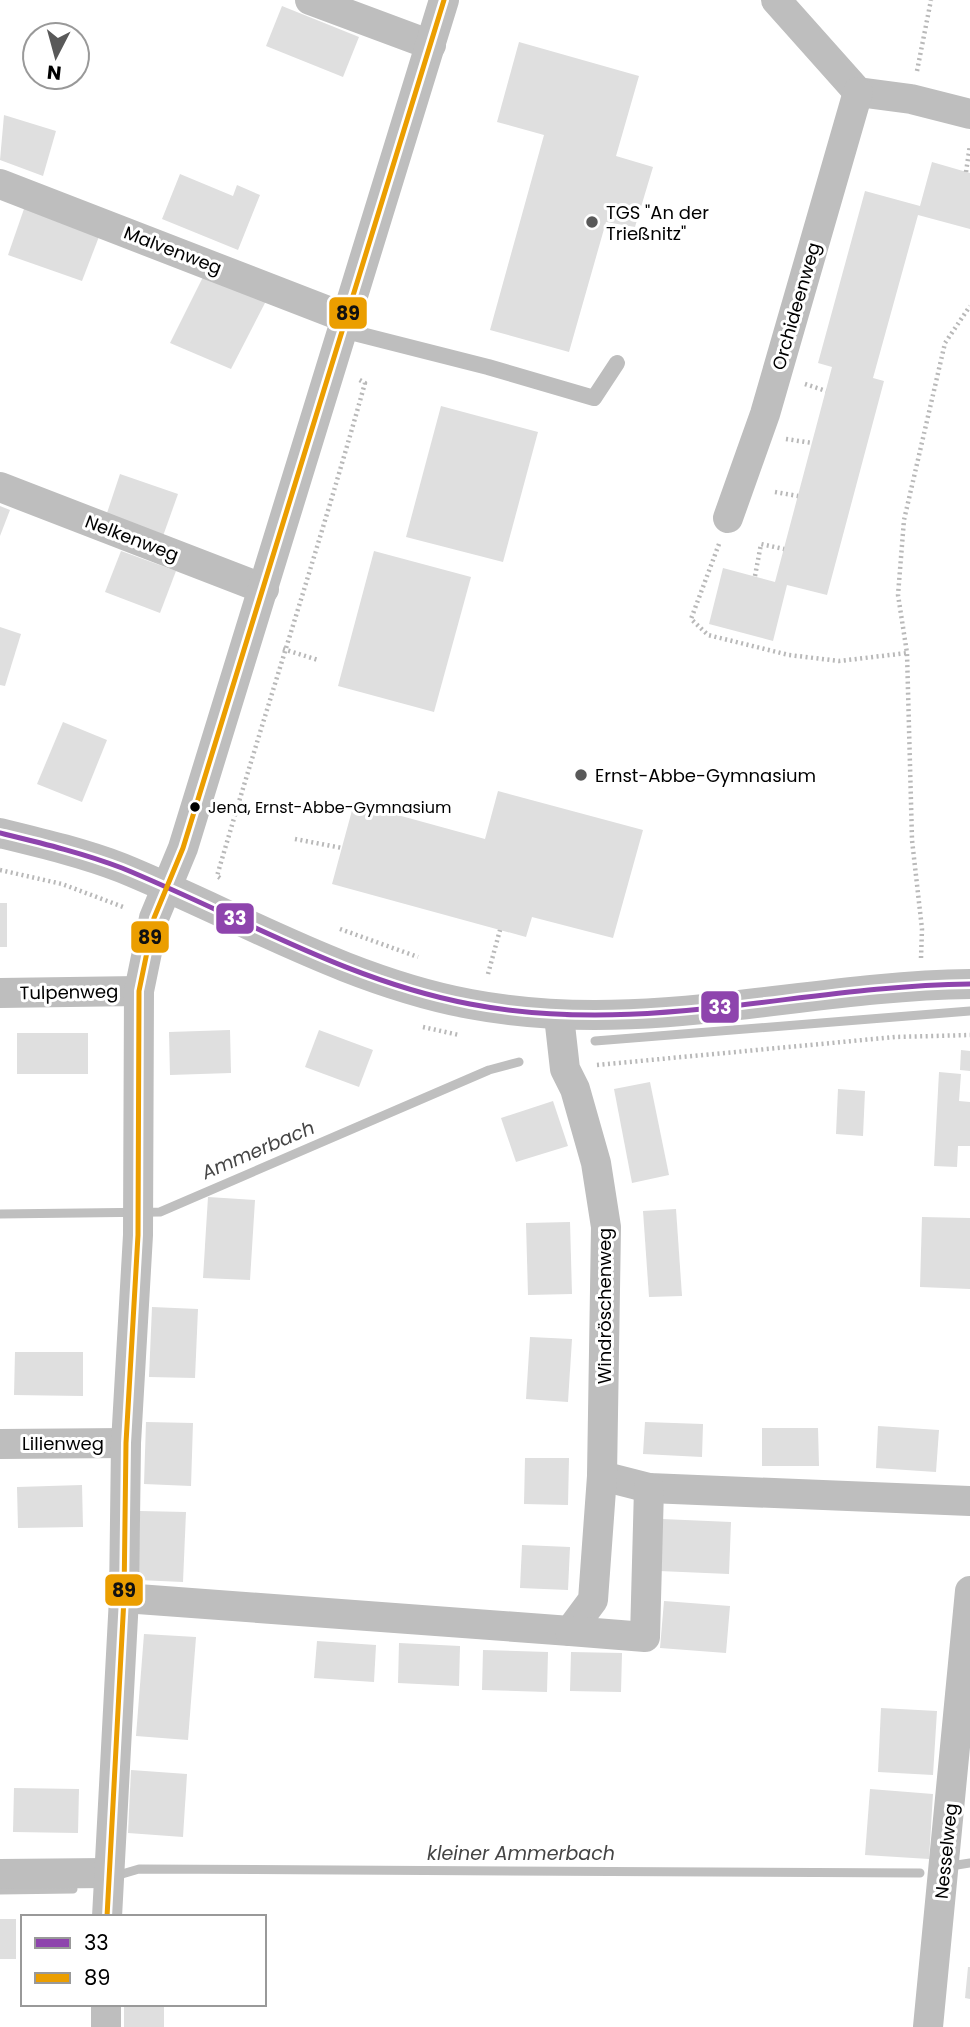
<svg xmlns="http://www.w3.org/2000/svg" width="970" height="2027" font-family="Poppins,sans-serif">
<rect width="100%" height="100%" fill="#fff"/>
<g fill="none" stroke-linecap="round" stroke-linejoin="round">
<!-- stream -->
<g stroke="#bfbfbf" stroke-width="9">
<polyline points="595,1041 970,1011"/>
<polyline points="0,1214 160,1212 489,1070 519,1062"/>
<polyline points="957,1865 970,1863"/>
<polyline points="122,1874 139,1869 920,1873"/>
<polyline points="0,1890 73,1889"/>
</g>
</g>
<!-- building -->
<g fill="#dfdfdf">
<polygon points="282,6 359,37 343,77 266,46"/>
<polygon points="519,42 639,76 616,156 653,167 635,227 606,222 569,352 490,330 544,135 497,122"/>
<polygon points="4,115 56,131 43,176 0,160"/>
<polygon points="932,162 970,173 970,229 918,215 873,378 884,381 827,595 787,585 773,641 709,624 723,568 775,582 832,367 818,363 865,191 920,206"/>
<polygon points="180,174 233,196 237,185 260,195 238,250 162,219"/>
<polygon points="25,206 100,234 82,281 8,255"/>
<polygon points="205,273 266,301 231,369 170,343"/>
<polygon points="441,406 538,432 503,562 406,537"/>
<polygon points="120,474 178,494 163,536 106,516"/>
<polygon points="0,506 10,510 0,536"/>
<polygon points="121,551 176,571 160,613 105,592"/>
<polygon points="374,551 471,577 434,712 338,686"/>
<polygon points="0,627 21,634 5,686 0,685"/>
<polygon points="63,722 107,740 82,802 37,784"/>
<polygon points="498,791 643,830 613,938 532,917 526,937 332,884 354,803 485,839"/>
<rect x="0" y="903" width="7" height="44"/>
<polygon points="230,1030 231,1073 170,1075 169,1032"/>
<polygon points="319,1030 373,1050 359,1087 305,1067"/>
<rect x="17" y="1033" width="71" height="41"/>
<polygon points="961,1050 970,1051 970,1071 960,1070"/>
<polygon points="939,1072 961,1074 959,1101 970,1102 970,1146 958,1146 957,1167 934,1166"/>
<polygon points="650,1082 669,1175 632,1183 614,1089"/>
<polygon points="838,1089 865,1091 863,1136 836,1134"/>
<polygon points="553,1101 568,1146 516,1162 501,1118"/>
<polygon points="208,1197 255,1200 250,1280 203,1278"/>
<polygon points="676,1209 682,1296 649,1297 643,1211"/>
<polygon points="922,1217 970,1218 970,1289 920,1287"/>
<polygon points="570,1222 572,1294 528,1295 526,1223"/>
<polygon points="152,1307 198,1309 195,1378 149,1377"/>
<polygon points="530,1337 572,1339 568,1402 526,1399"/>
<polygon points="15,1352 83,1352 83,1396 14,1395"/>
<polygon points="146,1422 193,1423 191,1486 144,1484"/>
<polygon points="645,1422 703,1424 702,1457 643,1454"/>
<polygon points="878,1426 939,1430 936,1472 876,1468"/>
<polygon points="762,1428 818,1428 819,1466 762,1466"/>
<polygon points="525,1458 569,1458 568,1505 524,1504"/>
<polygon points="82,1485 83,1527 18,1528 17,1487"/>
<polygon points="140,1511 186,1512 183,1582 138,1580"/>
<polygon points="662,1519 731,1522 729,1574 659,1571"/>
<polygon points="522,1545 570,1547 568,1590 520,1588"/>
<polygon points="664,1601 730,1606 726,1653 660,1648"/>
<polygon points="144,1634 196,1637 188,1740 136,1736"/>
<polygon points="317,1641 376,1645 374,1682 314,1678"/>
<polygon points="399,1643 460,1646 459,1686 398,1683"/>
<polygon points="483,1650 548,1652 547,1692 482,1690"/>
<polygon points="571,1652 622,1653 621,1692 570,1691"/>
<polygon points="881,1708 937,1711 933,1775 878,1772"/>
<polygon points="131,1770 187,1774 183,1837 128,1833"/>
<polygon points="14,1788 79,1789 78,1833 13,1832"/>
<polygon points="870,1789 933,1794 929,1859 865,1855"/>
<rect x="0" y="1919" width="16" height="40"/>
<polygon points="968,1967 970,1967 970,1999 965,1998"/>
<rect x="124" y="2004" width="40" height="23"/>
</g>
<g fill="none" stroke-linecap="round" stroke-linejoin="round">
<!-- path -->
<g stroke="#b9b9b9" stroke-width="4.5" stroke-dasharray="2 3.5" stroke-linecap="butt">
<polyline points="917,71 931,0"/>
<polyline points="966,172 970,145"/>
<polyline points="805,384 826,391"/>
<polyline points="786,439 812,443"/>
<polyline points="775,492 798,496"/>
<polyline points="719,544 691,619 708,635 789,655 839,661 907,653"/>
<polyline points="755,576 761,544 784,549"/>
<polyline points="283,649 318,660"/>
<polyline points="295,839 342,848"/>
<polyline points="0,870 62,884 126,908"/>
<path d="M220 878 217 876C265 711 319 548 365 383L358 379"/>
<polyline points="340,929 418,957"/>
<polyline points="921,958 922,929 912,840 907,653 898,595 904,520 945,343 970,306"/>
<polyline points="488,974 500,930"/>
<polyline points="423,1027 459,1035"/>
<polyline points="597,1065 895,1037 970,1035"/>
</g>
<!-- service -->
<polyline stroke="#bebebe" stroke-width="16" points="342,330 488,367 594,398 617,363"/>
<!-- minor -->
<g stroke="#bebebe" stroke-width="30">
<polyline points="310,0 431,45"/>
<polyline points="776,0 858,92 911,99 970,114"/>
<polyline points="0,184 346,318"/>
<polyline points="0,487 264,589"/>
<polyline points="728,518 765,414 858,92"/>
<path d="M0 833C41 843 83 853 122 868 237 915 347 981 470 1004 643 1037 800 986 970 984"/>
<polyline points="0,993 139,991"/>
<polyline points="0,1444 126,1443"/>
<polyline points="602,1476 649,1488 970,1501"/>
<polyline points="124,1598 570,1631 593,1600 602,1476 606,1227 596,1163 575,1089 565,1069 559,1016"/>
<polyline points="570,1631 645,1637 649,1488"/>
<polyline points="0,1874 107,1873"/>
<polyline points="107,1917 124,1598 126,1443 138,1235 139,991 154,918 183,848 444,0"/>
<polyline points="106,2027 106,2004"/>
<polyline points="928,2027 970,1591"/>
</g>
<!-- bus-1 casing -->
<g stroke="#fff" stroke-width="10">
<path id="bus-1" d="M0 833C41 843 83 853 122 868 237 915 347 981 470 1004 643 1037 800 986 970 984"/>
</g>
<!-- bus-2 casing -->
<g stroke="#fff" stroke-width="10">
<polyline id="bus-2" points="107,1917 124,1598 126,1443 138,1235 139,991 154,918 183,848 444,0"/>
</g>
<!-- bus-1 -->
<use href="#bus-1" stroke="#8e44ad" stroke-width="5"/>
<!-- bus-2 -->
<use href="#bus-2" stroke="#eb9e00" stroke-width="5"/>
</g>
<!-- markers -->
<g fill="#595959" stroke="#fff" stroke-width="2.5">
<circle cx="592" cy="222" r="7"/>
<circle cx="581" cy="775" r="7"/>
</g>
<circle fill="#000" stroke="#fff" stroke-width="2.5" cx="195" cy="807" r="6"/>
<g text-anchor="middle" dominant-baseline="central" stroke-width="6" stroke-linejoin="round" paint-order="stroke">
<!-- bus labels -->
<g font-size="16" fill="#000" stroke="#fff" text-anchor="start">
<text x="208" y="807">Jena, Ernst-Abbe-Gymnasium</text>
</g>
<!-- poi labels -->
<g font-size="18" fill="#000" stroke="#fff" text-anchor="start">
<text x="606" y="212">TGS "An der<tspan x="606" dy="21">Trießnitz"</tspan></text>
<text x="595" y="775">Ernst-Abbe-Gymnasium</text>
</g>
<!-- street labels -->
<g font-size="18" fill="#000" stroke="#fff">
<text transform="translate(173 250) rotate(21)">Malvenweg</text>
<text transform="translate(796 306) rotate(-74)">Orchideenweg</text>
<text transform="translate(132 538) rotate(21)">Nelkenweg</text>
<text transform="translate(69 992) rotate(-1)">Tulpenweg</text>
<text transform="translate(604 1306) rotate(-90)">Windröschenweg</text>
<text x="63" y="1443">Lilienweg</text>
<text transform="translate(946 1851) rotate(-84)">Nesselweg</text>
</g>
<!-- water labels -->
<g font-size="19" font-style="italic" fill="#444" stroke="#fff">
<text transform="translate(258 1150) rotate(-23)">Ammerbach</text>
<text x="521" y="1853">kleiner Ammerbach</text>
</g>
</g>
<g stroke="#fff" stroke-width="2.5">
<rect x="328" y="296" width="40" height="34" rx="7" fill="#eb9e00"/>
<rect x="215" y="902" width="40" height="33" rx="7" fill="#8e44ad"/>
<rect x="130" y="920" width="40" height="34" rx="7" fill="#eb9e00"/>
<rect x="700" y="990" width="40" height="34" rx="7" fill="#8e44ad"/>
<rect x="104" y="1573" width="40" height="34" rx="7" fill="#eb9e00"/>
</g>
<g font-size="19" text-anchor="middle" font-weight="bold" fill="#fff">
<text x="235" y="925">33</text>
<text x="720" y="1014">33</text>
</g>
<g font-size="19" text-anchor="middle" font-weight="bold" fill="#111">
<text x="348" y="320">89</text>
<text x="150" y="944">89</text>
<text x="124" y="1597">89</text>
</g>
<!-- legend -->
<rect x="21" y="1915" width="245" height="91" fill="#ffffff" stroke="#999999" stroke-width="2"/>
<rect x="35" y="1938" width="35" height="10" fill="#8e44ad" stroke="#999999" stroke-width="2"/>
<text x="84" y="1950" font-size="21" fill="#000000">33</text>
<rect x="35" y="1973" width="35" height="10" fill="#eb9e00" stroke="#999999" stroke-width="2"/>
<text x="84" y="1985" font-size="21" fill="#000000">89</text>
<!-- north arrow -->
<g transform="translate(56 56) rotate(186)"><circle r="33" fill="#ffffff" stroke="#999999" stroke-width="2"/>
<path d="M0-5L12 26L0 18L-12 26Z" fill="#595959"/>
<text y="-10" font-size="19" font-weight="bold" text-anchor="middle" fill="#000000">N</text>
</g>
</svg>
